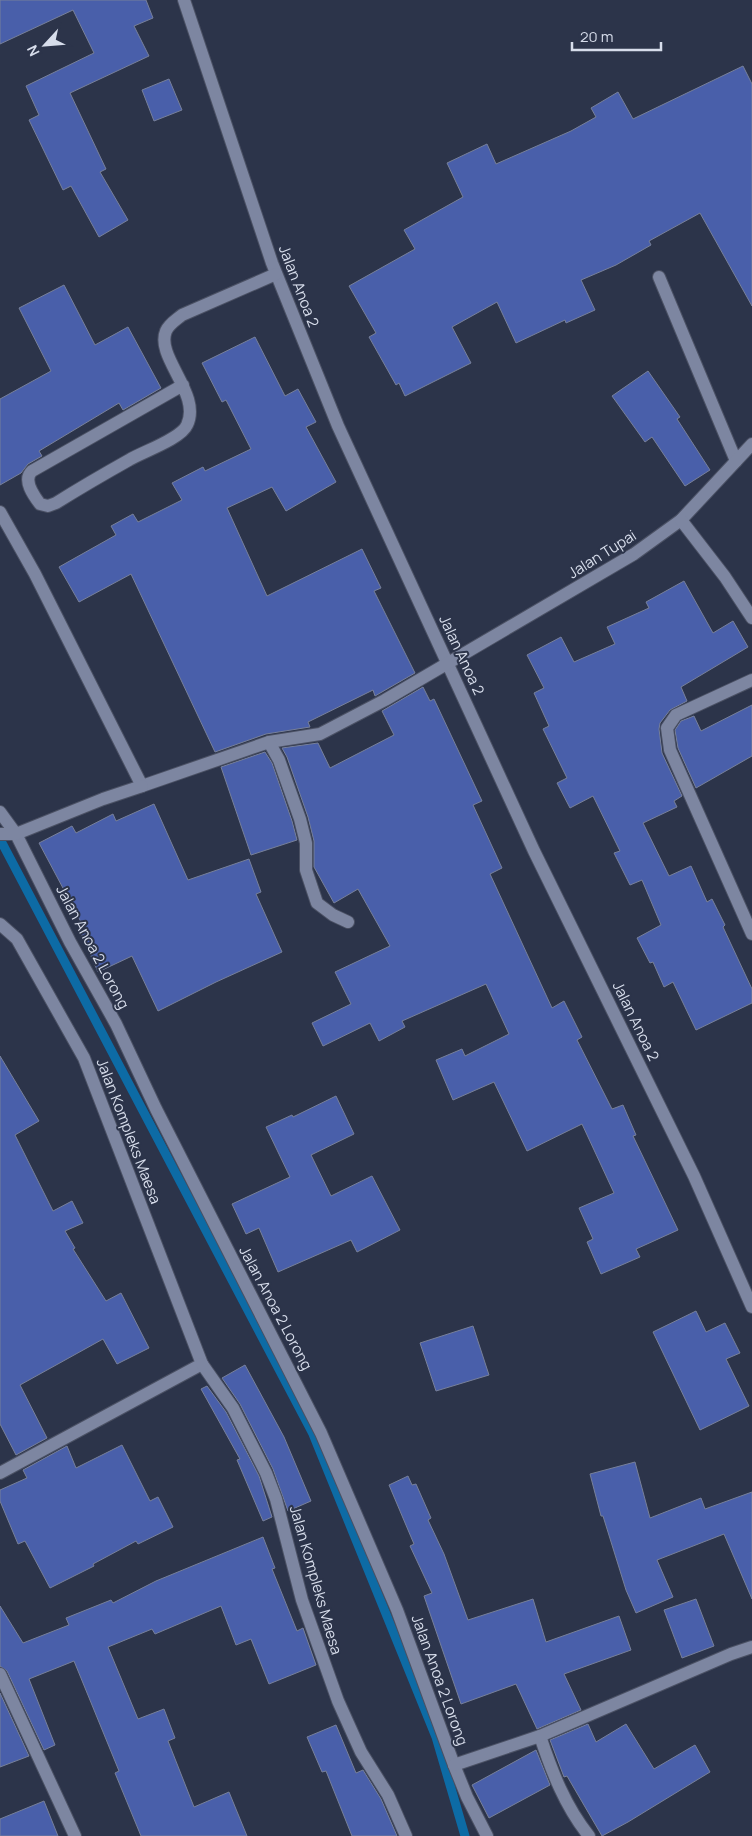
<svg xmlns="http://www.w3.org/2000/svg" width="752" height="1836" font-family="Manrope,sans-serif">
<rect width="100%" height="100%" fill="#2c344a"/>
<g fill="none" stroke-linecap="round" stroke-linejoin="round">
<!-- stream -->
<polyline stroke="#0d6ba5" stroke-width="9" points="0,839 313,1434 436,1737 465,1836"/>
</g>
<!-- building -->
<g fill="#495faa" stroke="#77809a">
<polygon points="0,0 146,0 153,18 134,26 149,56 70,93 106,169 100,172 128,220 99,237 71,186 63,190 29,120 39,115 26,86 94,53 73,10 0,44"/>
<polygon points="743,66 752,84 752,306 700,213 649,241 651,245 616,265 581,280 595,310 566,323 565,320 516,343 497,302 452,327 471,363 405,396 399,383 396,385 369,337 376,333 349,286 415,249 404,230 463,197 447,163 487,144 496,164 571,131 596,117 591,108 618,92 633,119"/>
<polygon points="169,79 182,110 154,121 142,90"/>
<polygon points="64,285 95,345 128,327 161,388 123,410 119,403 39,451 42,456 28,464 21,473 0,485 0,399 51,371 19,308"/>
<polygon points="255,337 285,396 298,389 316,422 306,427 336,482 286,511 272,487 227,508 267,596 362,549 381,588 374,591 415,673 375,696 373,690 308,722 310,727 266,734 215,752 131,574 79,602 59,567 116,535 111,526 133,514 138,522 182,500 172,483 203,467 205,471 251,449 226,400 222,402 202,363"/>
<polygon points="648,371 680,417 677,419 710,470 685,486 652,437 645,442 612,396"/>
<polygon points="684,581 713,633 733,621 748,647 681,687 687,701 670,710 660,723 659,729 662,753 682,796 674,801 677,807 643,823 669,876 691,866 707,902 712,899 725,925 723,927 752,989 752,1003 696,1030 673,982 664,987 653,962 650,963 637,938 661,925 642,880 630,885 614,853 620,851 593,796 570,808 557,783 567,778 543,729 549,726 534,693 544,688 527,655 561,637 574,662 615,644 607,627 649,608 646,602"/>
<polygon points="423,687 430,701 434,699 482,801 473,805 502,868 490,874 552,1008 564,1001 582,1037 577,1040 612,1109 623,1105 636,1135 633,1136 678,1230 636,1249 640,1257 601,1274 587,1242 593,1239 579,1208 614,1193 582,1124 527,1151 494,1082 453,1100 436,1060 462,1049 465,1056 509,1034 486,984 402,1021 405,1027 379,1041 370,1023 323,1046 312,1023 351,1004 335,972 390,946 358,889 334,903 314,867 314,841 308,817 287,757 282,748 318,743 330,768 394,735 382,711"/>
<polygon points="752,705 752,756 696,788 678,748 675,730 681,721 694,716 701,731"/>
<polygon points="265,752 272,763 292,821 297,840 251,855 221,767"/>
<polygon points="154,804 188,880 249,859 261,892 256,894 282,952 216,982 158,1011 132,956 98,972 77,924 81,922 39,843 72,826 76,833 113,814 116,821"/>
<polygon points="0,1056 39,1121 15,1135 53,1211 72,1201 83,1223 65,1231 75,1248 73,1249 106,1301 121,1293 149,1348 117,1364 103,1339 20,1385 47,1438 16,1455 0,1424"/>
<polygon points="336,1096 354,1134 311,1155 331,1196 372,1176 400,1230 357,1252 351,1240 278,1272 259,1228 246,1234 232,1204 290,1177 266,1127 292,1115 293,1117"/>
<polygon points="696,1311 706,1332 725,1323 740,1353 726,1359 749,1406 700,1430 653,1332"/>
<polygon points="473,1326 489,1375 436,1391 420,1343"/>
<polygon points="245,1365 284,1437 311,1501 288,1511 273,1469 240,1404 222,1378"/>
<polygon points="207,1386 226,1412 259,1476 272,1517 263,1521 237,1460 240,1459 201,1389"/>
<polygon points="122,1445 150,1501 158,1497 173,1527 138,1544 136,1541 93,1564 94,1566 50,1588 25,1541 18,1544 0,1501 0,1490 27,1478 23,1470 67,1446 76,1468"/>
<polygon points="635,1462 650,1518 701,1498 705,1509 752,1492 752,1599 724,1534 657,1560 673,1597 636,1613 626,1590 603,1516 601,1516 590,1474"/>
<polygon points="408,1476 412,1485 416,1484 431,1518 428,1520 444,1554 468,1620 533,1599 546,1642 619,1616 631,1650 564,1674 581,1710 537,1729 516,1684 461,1704 424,1596 432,1593 410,1546 414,1544 389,1485"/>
<polygon points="263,1537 275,1568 272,1569 297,1631 303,1628 316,1665 269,1684 251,1639 236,1645 221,1606 155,1634 152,1629 108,1647 138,1719 164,1709 175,1738 168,1741 194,1807 229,1792 247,1836 141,1836 115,1773 119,1771 74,1661 29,1679 55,1745 44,1750 7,1671 0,1666 0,1606 23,1643 69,1625 66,1618 111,1600 113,1603 156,1581"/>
<polygon points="696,1599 714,1646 682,1658 664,1610"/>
<polygon points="0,1693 29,1756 0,1767"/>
<polygon points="588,1724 596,1742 626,1724 654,1769 695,1745 710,1772 628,1822 602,1836 567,1776 564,1777 550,1740"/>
<polygon points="336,1725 356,1773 363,1770 381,1799 397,1836 352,1836 326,1771 322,1772 307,1737"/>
<polygon points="536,1750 550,1785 489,1818 472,1785"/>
<polygon points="44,1801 58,1836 0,1836 0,1819"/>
</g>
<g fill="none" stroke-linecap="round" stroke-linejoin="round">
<!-- minor casing -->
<g stroke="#4b5164" stroke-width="14">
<g id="minor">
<polyline points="184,0 272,263 338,426 534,851 694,1176 752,1307"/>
<polyline points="659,277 736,461"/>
<path d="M183 385 32 471C22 480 34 496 40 504L48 506 56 503C80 488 104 474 129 460 142 452 181 439 187 425 202 394 155 357 166 331 169 324 176 320 182 315L276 274"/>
<polyline points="0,512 35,574 142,786 269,742 320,734 385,700 634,554 681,520 752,444"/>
<polyline points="681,520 725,577 752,618"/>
<polyline points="752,680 676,715 667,728 670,750 752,934"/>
<polyline points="269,742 279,760 300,819 306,843 306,870 317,903 333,915 348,922"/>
<polyline points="0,812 16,834 70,942 116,1024 156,1109 321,1433 397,1610 454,1765 467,1797 487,1836"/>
<polyline points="0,834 16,834 103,799 142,786"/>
<polyline points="0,924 17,939 84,1058 202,1364 0,1473"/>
<polyline points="202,1364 233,1408 266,1473 276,1499 302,1600 338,1701 361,1752 388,1795 406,1836"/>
<polyline points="0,1674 75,1836"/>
<path d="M540 1736C552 1772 565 1806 589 1836"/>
<polyline points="454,1765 540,1736 731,1654 752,1647"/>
</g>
</g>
<!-- minor -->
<use href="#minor" stroke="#7d86a1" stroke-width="12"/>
</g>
<g text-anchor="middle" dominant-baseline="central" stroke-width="4" stroke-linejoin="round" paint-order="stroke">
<!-- street labels -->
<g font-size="15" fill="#d7ddeb" stroke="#2c344a">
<text transform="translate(299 286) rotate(69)">Jalan Anoa 2</text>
<text transform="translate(602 554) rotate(-32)">Jalan Tupai</text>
<text transform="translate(462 655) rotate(65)">Jalan Anoa 2</text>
<text transform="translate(93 947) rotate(62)">Jalan Anoa 2 Lorong</text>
<text transform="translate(636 1021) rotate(64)">Jalan Anoa 2</text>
<text transform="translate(129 1131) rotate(69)">Jalan Kompleks Maesa</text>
<text transform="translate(276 1308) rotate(62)">Jalan Anoa 2 Lorong</text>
<text transform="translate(316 1580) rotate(74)">Jalan Kompleks Maesa</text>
<text transform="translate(440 1680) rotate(70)">Jalan Anoa 2 Lorong</text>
</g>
</g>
<!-- north arrow -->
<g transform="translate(45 45) rotate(244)" stroke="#2c344a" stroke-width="4" paint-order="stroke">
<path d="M0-4L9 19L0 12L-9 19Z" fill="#d7ddeb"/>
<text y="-8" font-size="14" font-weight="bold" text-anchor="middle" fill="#d7ddeb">N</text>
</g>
<!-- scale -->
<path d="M572 42v8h89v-8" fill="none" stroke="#d7ddeb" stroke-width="2.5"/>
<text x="580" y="42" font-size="15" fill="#d7ddeb" stroke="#2c344a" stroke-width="4" paint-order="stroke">20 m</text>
</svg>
